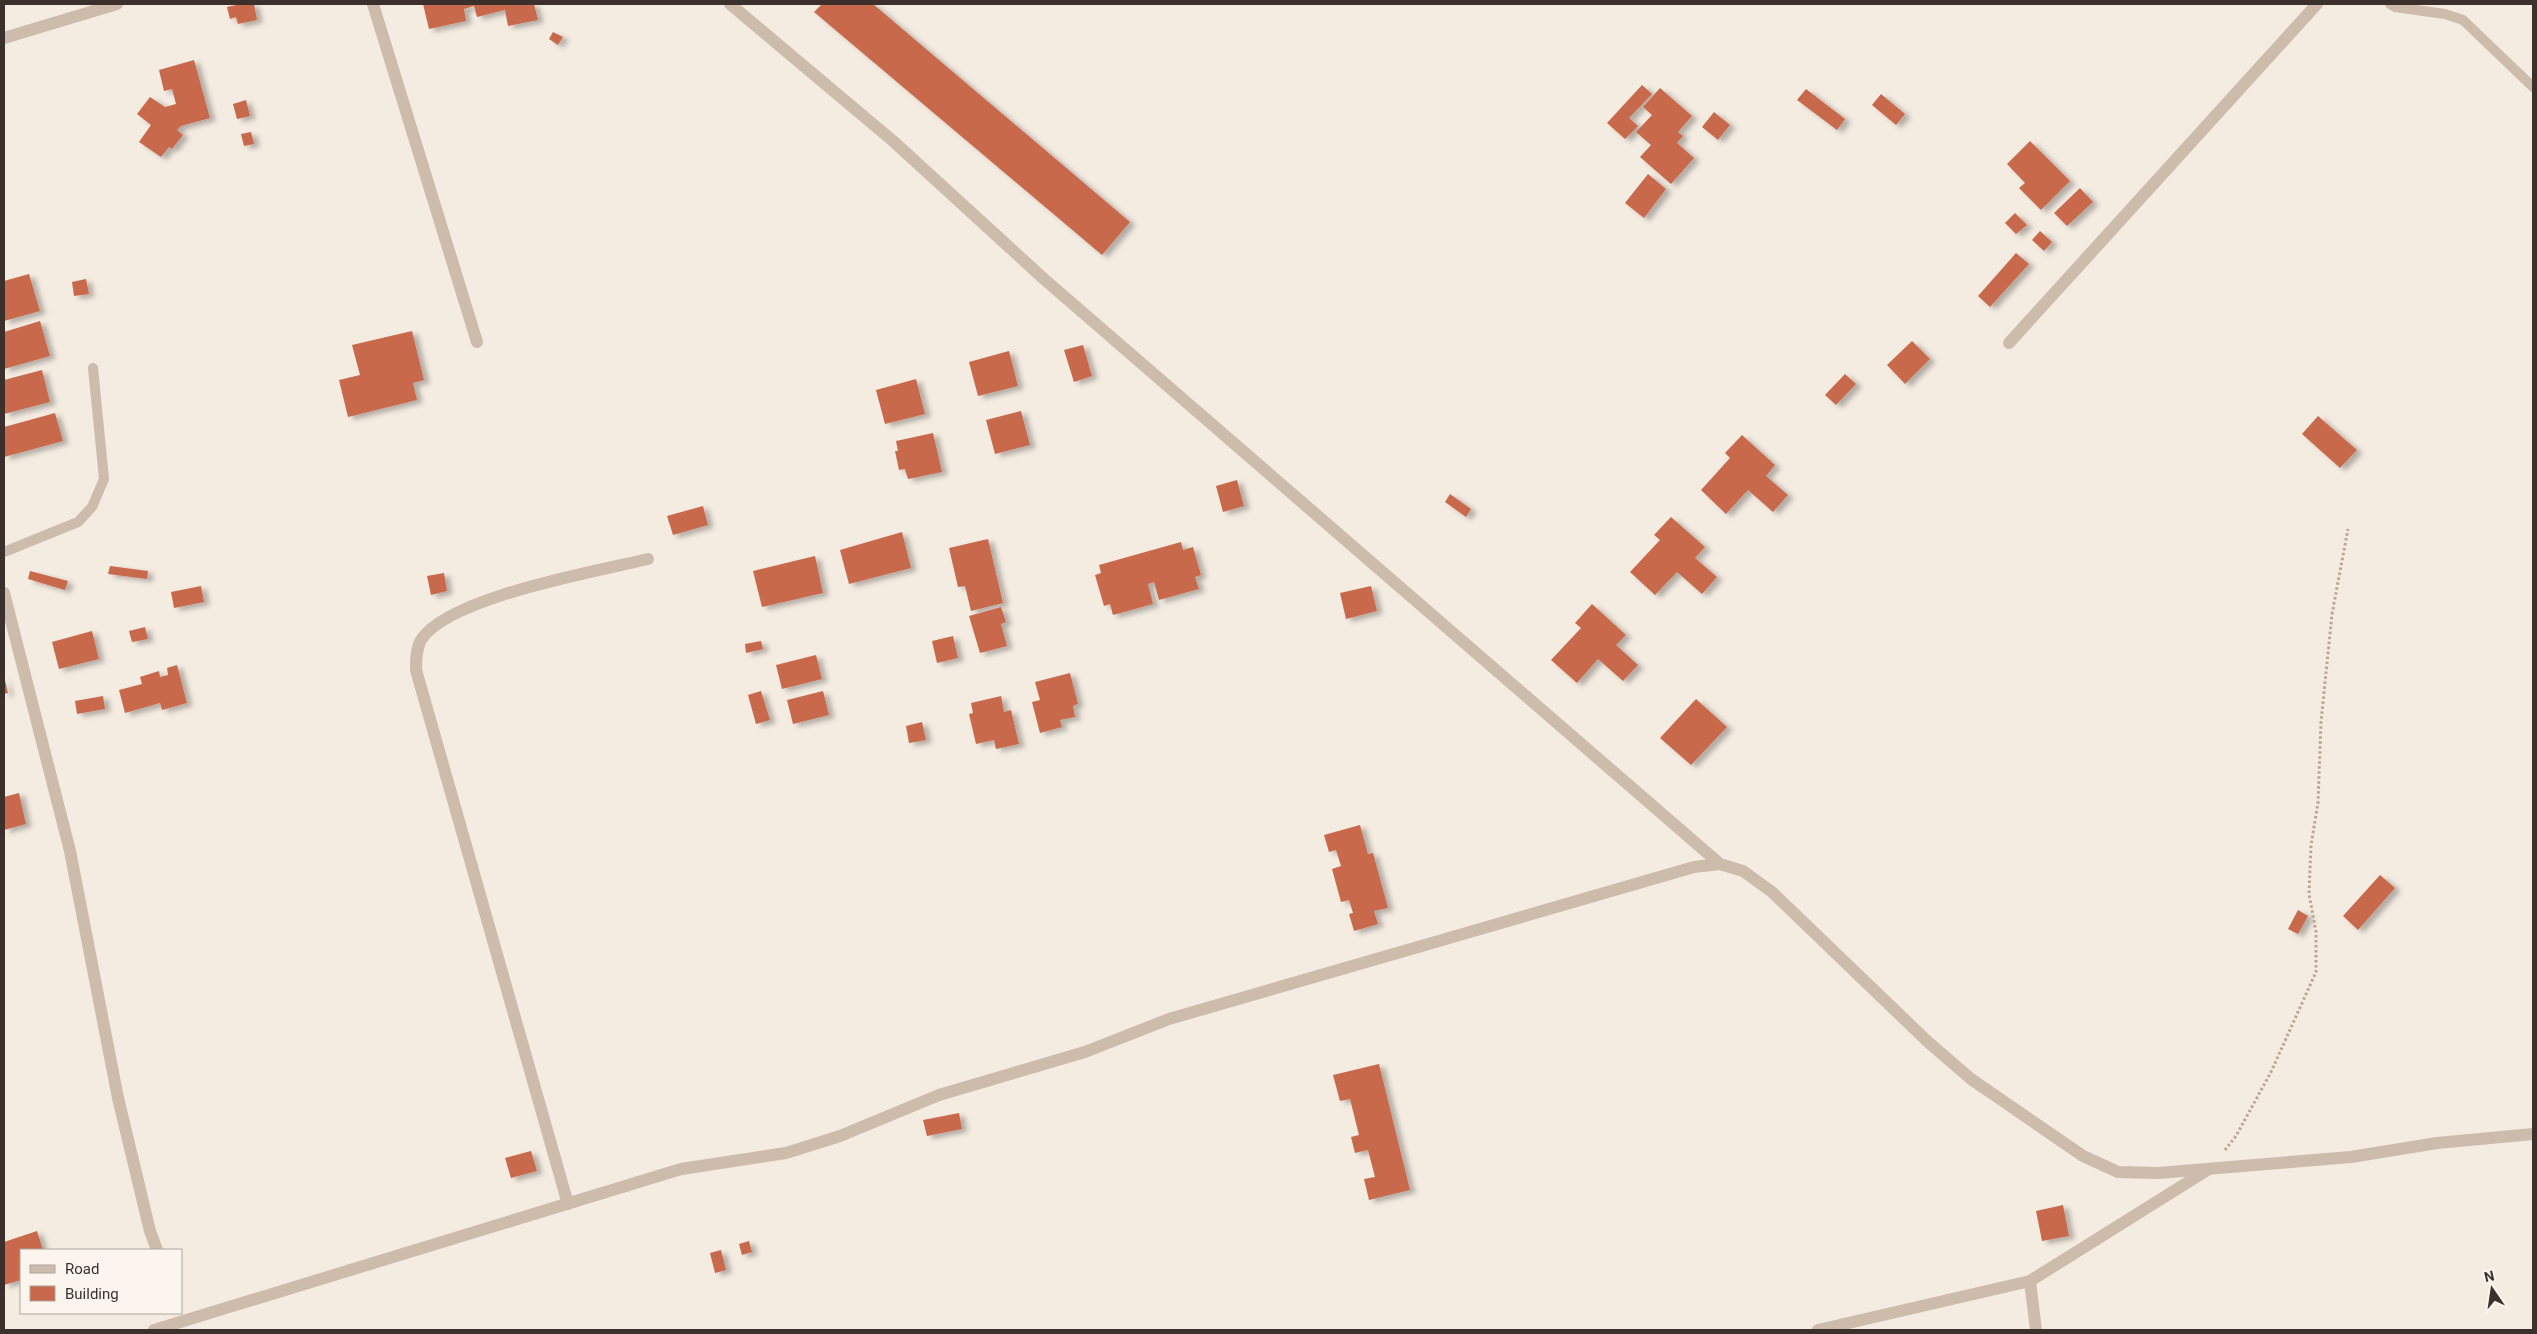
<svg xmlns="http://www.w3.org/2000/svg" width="2537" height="1334" font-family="Roboto,sans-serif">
<defs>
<filter id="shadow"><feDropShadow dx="5.5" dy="3" stdDeviation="2.5" flood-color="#0004"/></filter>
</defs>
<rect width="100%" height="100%" fill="#f4ebe1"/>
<!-- building -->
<g fill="#c8694b" filter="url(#shadow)">
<polygon points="241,4 254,4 257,20 238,24 236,17 230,19 227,7"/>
<polygon points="423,4 534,4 538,20 508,26 505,10 477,17 474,6 464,9 466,21 429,29"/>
<polygon points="822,4 873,4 1130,222 1102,255 814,12"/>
<polygon points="553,32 563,37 558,45 549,39"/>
<polygon points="194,60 210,118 181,126 177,130 183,135 172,149 169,147 161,157 139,142 151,125 137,114 150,97 165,107 176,104 172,89 164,91 159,70"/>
<polygon points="1642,85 1652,94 1629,118 1638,126 1625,139 1607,123"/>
<polygon points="1660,88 1692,116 1678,132 1683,136 1677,143 1694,158 1671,184 1640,157 1651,145 1636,132 1652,115 1643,107"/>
<polygon points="1806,89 1845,119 1837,130 1797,100"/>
<polygon points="1881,94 1905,114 1896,125 1872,105"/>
<polygon points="246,100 250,116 237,119 233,104"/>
<polygon points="1714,112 1730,125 1718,140 1702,127"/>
<polygon points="251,132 254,144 244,146 241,134"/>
<polygon points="2030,141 2070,181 2041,210 2019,188 2025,183 2007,164"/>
<polygon points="1648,174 1666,189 1644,218 1625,203"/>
<polygon points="2080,188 2093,202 2067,226 2054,213"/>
<polygon points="2015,213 2027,225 2016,234 2005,223"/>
<polygon points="2040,231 2052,242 2044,251 2032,240"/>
<polygon points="2016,253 2029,264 1990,307 1978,296"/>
<polygon points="29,274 40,311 4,321 4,281"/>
<polygon points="86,279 89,294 74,296 72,282"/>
<polygon points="40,321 50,356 4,369 4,332"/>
<polygon points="412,331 424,380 413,383 417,400 348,417 339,380 360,375 352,345"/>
<polygon points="1912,341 1930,359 1905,384 1887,365"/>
<polygon points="1083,345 1092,376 1074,382 1064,350"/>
<polygon points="1009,351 1018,386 978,396 969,362"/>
<polygon points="42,370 50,402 4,414 4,380"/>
<polygon points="1845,374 1856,384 1836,405 1825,395"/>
<polygon points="916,379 925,414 885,424 876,390"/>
<polygon points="1021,411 1030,445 995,454 986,420"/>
<polygon points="55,413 63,441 4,457 4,427"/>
<polygon points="2318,416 2357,450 2340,468 2302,434"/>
<polygon points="933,433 942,472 908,479 905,469 899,470 895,451 898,451 896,441"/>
<polygon points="1742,435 1775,465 1766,476 1788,495 1773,512 1748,490 1726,514 1701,490 1730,458 1725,453"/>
<polygon points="1237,480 1244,506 1223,512 1216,486"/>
<polygon points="1450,494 1471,509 1466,517 1445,502"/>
<polygon points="703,506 708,525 673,535 667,516"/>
<polygon points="1671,517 1705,547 1695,558 1717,577 1702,594 1677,572 1655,595 1630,572 1660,540 1654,535"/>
<polygon points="902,532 911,568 849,584 840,550"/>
<polygon points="988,539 1003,603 971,611 965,586 958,587 949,548"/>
<polygon points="1181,542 1183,550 1193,547 1201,575 1195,577 1199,589 1159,600 1154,582 1148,584 1153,604 1113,615 1110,604 1104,606 1095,575 1101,573 1099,565"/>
<polygon points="815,556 823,593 762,607 753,571"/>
<polygon points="110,566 148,571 147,579 108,574"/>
<polygon points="30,571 68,581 65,590 28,579"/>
<polygon points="444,573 447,591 431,595 427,576"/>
<polygon points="201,586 204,602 174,608 171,592"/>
<polygon points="1371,586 1377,611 1346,619 1340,593"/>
<polygon points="1592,604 1626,635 1616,645 1638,665 1623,681 1598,659 1577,683 1551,660 1581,628 1575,623"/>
<polygon points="1001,607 1006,622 1001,624 1007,646 980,653 969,616"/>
<polygon points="145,627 148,639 132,642 129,631"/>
<polygon points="92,631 99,659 59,669 52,642"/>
<polygon points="953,636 958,658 937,663 932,641"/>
<polygon points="761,641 763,649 746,653 745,644"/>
<polygon points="816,655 822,679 782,689 776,665"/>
<polygon points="177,665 187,703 162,710 160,703 125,713 119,690 142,684 140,677 159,671 160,677 168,675 167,668"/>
<polygon points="1070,673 1078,704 1073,706 1075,717 1060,720 1062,727 1040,733 1032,702 1040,700 1035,682"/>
<polygon points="4,676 8,693 4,694"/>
<polygon points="761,691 770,720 756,724 748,695"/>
<polygon points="823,691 829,715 793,724 787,700"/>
<polygon points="103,696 105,709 77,714 75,701"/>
<polygon points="1001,696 1004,712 1011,710 1019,744 996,749 994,740 976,744 969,714 973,713 971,703"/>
<polygon points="1696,699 1727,727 1691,765 1660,738"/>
<polygon points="922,722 926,740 909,743 906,726"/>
<polygon points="19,793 26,824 4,830 4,797"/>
<polygon points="1360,825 1368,854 1373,853 1388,908 1374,911 1378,924 1354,931 1349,914 1353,913 1349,900 1341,902 1332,869 1341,866 1336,850 1329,852 1324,835"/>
<polygon points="2380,875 2395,888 2358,930 2343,916"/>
<polygon points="2298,910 2308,916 2298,934 2288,929"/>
<polygon points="1379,1064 1410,1190 1369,1200 1364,1179 1375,1177 1368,1150 1355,1153 1351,1137 1359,1135 1350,1099 1340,1101 1333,1075"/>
<polygon points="959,1113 962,1129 927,1136 923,1120"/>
<polygon points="531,1151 537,1171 511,1178 505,1158"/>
<polygon points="2063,1205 2069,1236 2042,1241 2036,1211"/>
<polygon points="37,1231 43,1250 21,1250 21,1280 4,1285 4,1242"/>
<polygon points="749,1241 752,1252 742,1255 739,1244"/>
<polygon points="721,1250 726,1270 715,1273 710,1253"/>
</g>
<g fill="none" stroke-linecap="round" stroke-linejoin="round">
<!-- path -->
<polyline stroke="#b9a596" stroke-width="3" stroke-dasharray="2.5 2.5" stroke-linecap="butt" points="2225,1150 2236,1136 2271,1072 2316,972 2316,932 2309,894 2311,845 2318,803 2321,722 2332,614 2348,529"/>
<!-- lane -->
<g stroke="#cdbbac" stroke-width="10">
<polyline points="2390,4 2395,7 2445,14 2463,20 2533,87"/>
<polyline points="4,552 78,522 92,507 104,479 93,368"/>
</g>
<!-- street -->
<g stroke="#cdbbac" stroke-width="12">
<polyline points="373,4 477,342"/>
<polyline points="730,4 893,141 1044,279 1720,864"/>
<polyline points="4,38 117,4"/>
<polyline points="2009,343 2317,4"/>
<polyline points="4,593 70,851 118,1098 150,1231 157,1250"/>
<path d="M568 1204 416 670C416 660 416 649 421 640 448 597 598 571 648 559"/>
<polyline points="2030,1281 2036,1330"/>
<polyline points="154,1330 681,1169 786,1153 840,1136 939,1095 1085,1052 1169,1019 1694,867 1720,864 1743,871 1772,892 1927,1041 1971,1079 2083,1156 2118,1172 2158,1173 2351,1157 2437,1143 2533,1134"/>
<polyline points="1818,1330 2030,1281 2209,1169"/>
</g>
</g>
<!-- border -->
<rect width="2537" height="1334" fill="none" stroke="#3b302b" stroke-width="10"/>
<!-- legend -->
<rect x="20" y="1249" width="162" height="65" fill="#fbf5ee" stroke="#aea6a0"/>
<rect x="30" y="1265" width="25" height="8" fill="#cdbbac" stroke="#aea6a0"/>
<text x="65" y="1274" font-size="15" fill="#3b302b">Road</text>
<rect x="30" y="1286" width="25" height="15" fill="#c8694b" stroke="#aea6a0"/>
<text x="65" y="1299" font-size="15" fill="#3b302b">Building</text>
<!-- north arrow -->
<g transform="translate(2492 1289) rotate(347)" stroke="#fbf5ee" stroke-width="4" paint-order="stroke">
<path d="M0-4L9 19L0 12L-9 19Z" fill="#3b302b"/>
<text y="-8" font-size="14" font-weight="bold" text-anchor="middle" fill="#3b302b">N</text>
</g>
</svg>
